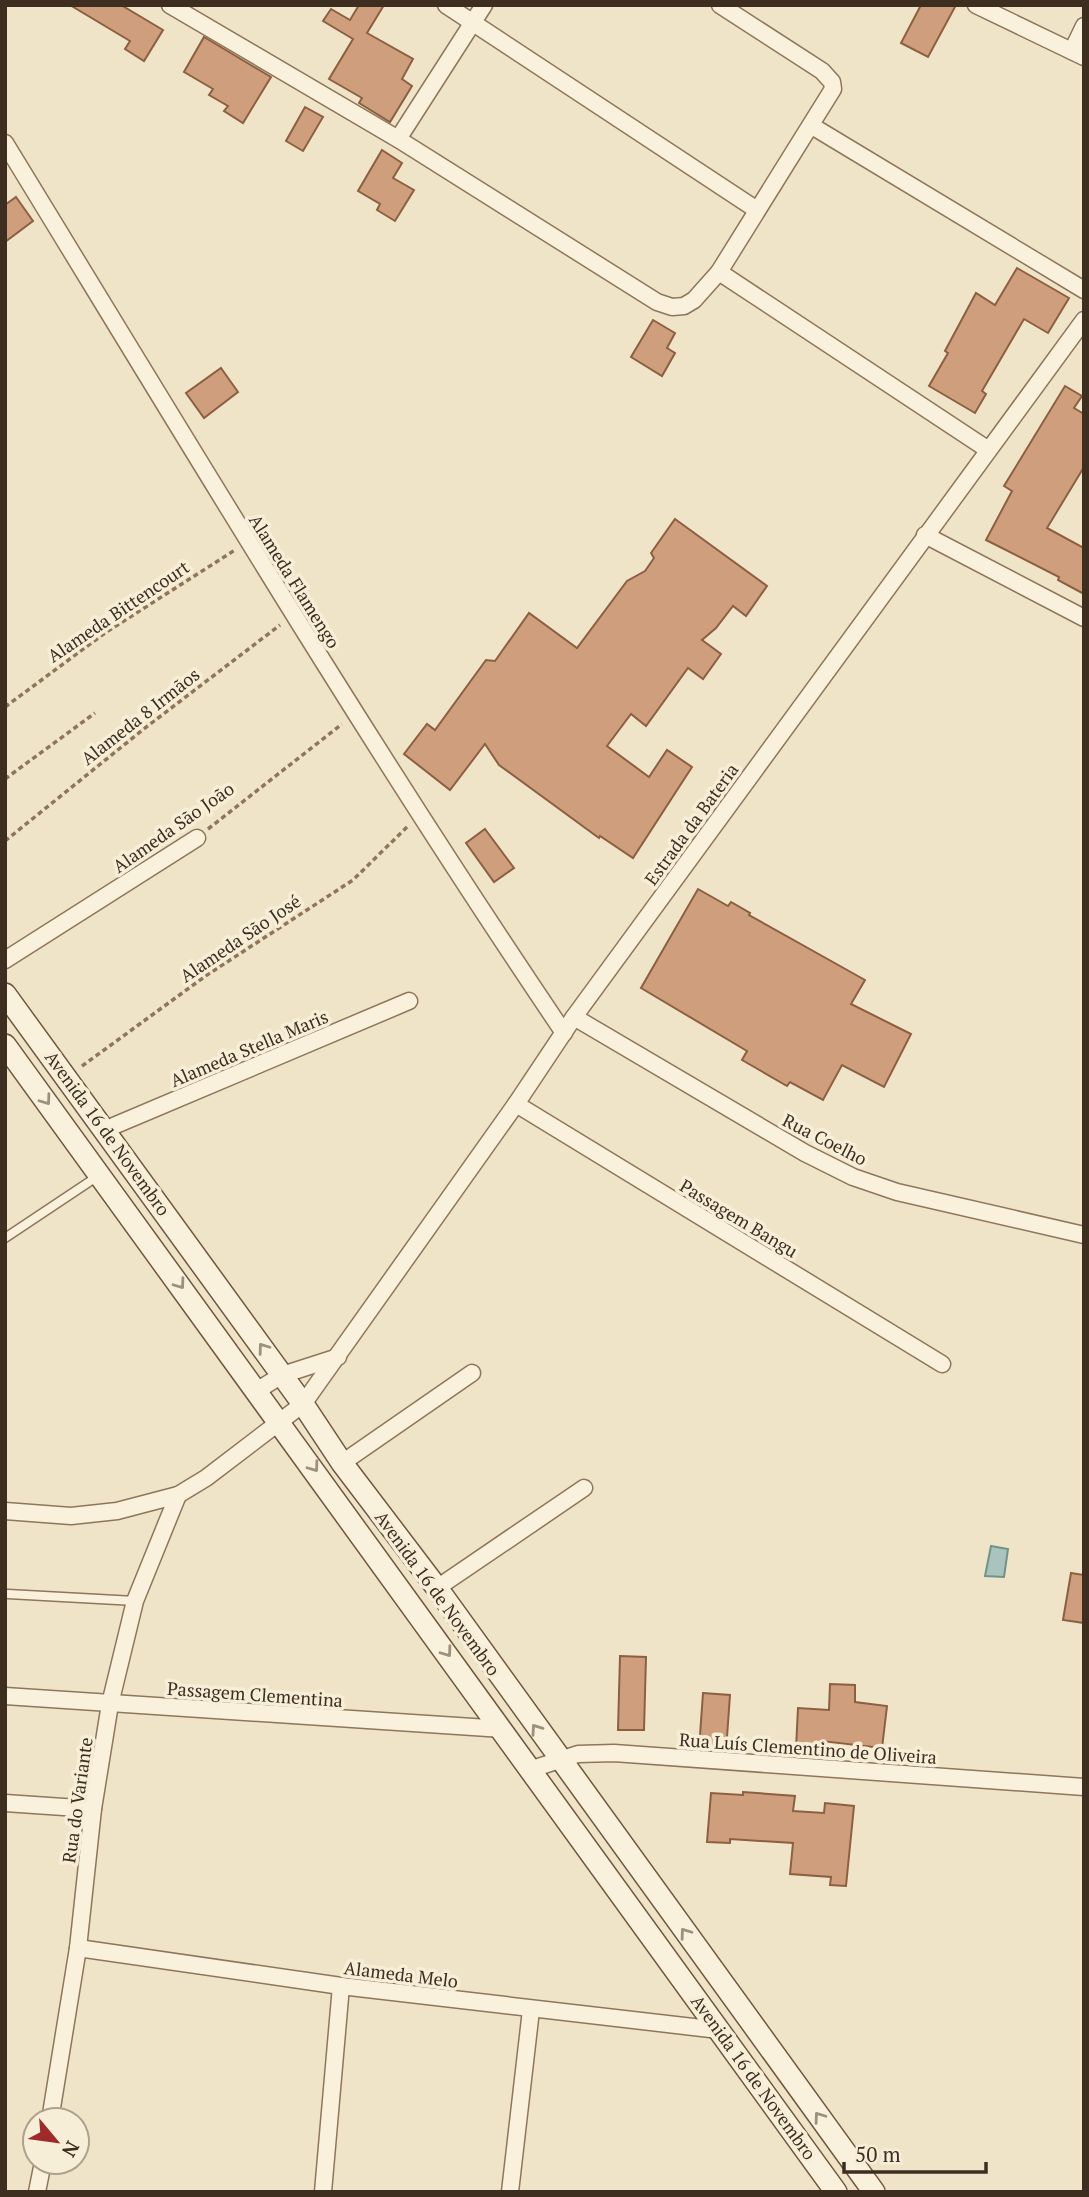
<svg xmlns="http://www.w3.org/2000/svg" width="1089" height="2197" font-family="'PT Serif',serif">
<rect width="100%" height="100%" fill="#f0e4c8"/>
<!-- water -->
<polygon fill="#a9c4bc" stroke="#6f938a" stroke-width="2" points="991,1546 1008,1549 1004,1577 985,1576"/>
<!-- building -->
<g fill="#cf9f7d" stroke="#8d5f41" stroke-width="2">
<polygon points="70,5 121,5 163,30 144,61 125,49 130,41"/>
<polygon points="359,5 384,5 367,33 413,59 402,79 412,86 390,122 359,103 362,98 329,79 353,39 323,21 331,9 350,20"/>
<polygon points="921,5 956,5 928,57 901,43"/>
<polygon points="204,37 271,77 243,123 224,111 228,106 209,95 213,89 184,72"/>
<polygon points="305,107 323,117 303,151 286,141"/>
<polygon points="382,150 402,163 393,178 414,190 395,221 377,210 380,204 358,191"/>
<polygon points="16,197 33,221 5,242 5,205"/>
<polygon points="1017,268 1069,298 1048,333 1024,319 982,391 986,394 975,413 929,386 948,353 945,351 976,293 995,305"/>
<polygon points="653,320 675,333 667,348 675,353 662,376 631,357"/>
<polygon points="221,368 238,392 204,418 186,393"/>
<polygon points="1065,386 1082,396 1074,408 1084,414 1084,467 1047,528 1084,548 1084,594 1058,580 1059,577 986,540 1012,491 1004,486"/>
<polygon points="675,519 767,586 746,616 733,606 716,628 702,640 721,654 703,679 688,668 646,726 631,714 607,746 649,777 667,750 692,767 633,858 600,836 599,838 499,765 485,744 450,790 404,754 427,724 435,730 486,660 495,661 529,613 577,648 627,581 645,571 654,558 651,553"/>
<polygon points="485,829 514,868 494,882 466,843"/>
<polygon points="698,889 728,906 731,902 750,913 749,915 865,980 851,1004 911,1034 884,1087 842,1065 823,1100 790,1082 787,1086 742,1060 747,1051 641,988"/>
<polygon points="1071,1573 1084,1575 1084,1623 1063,1620"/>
<polygon points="620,1656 646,1657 644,1730 618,1730"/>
<polygon points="830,1684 855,1685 855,1702 887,1706 882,1748 822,1741 821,1750 796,1749 798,1708 829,1710"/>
<polygon points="703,1693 730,1695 726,1751 699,1749"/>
<polygon points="743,1792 795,1796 793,1811 824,1813 825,1803 854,1806 846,1886 830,1885 831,1877 790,1874 793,1843 730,1839 730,1843 707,1842 711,1793 743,1795"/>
</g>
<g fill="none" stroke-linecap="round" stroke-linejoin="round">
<!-- lane casing -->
<g stroke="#8d765c" stroke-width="11">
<g id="lane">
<polyline points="5,1238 98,1176"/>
<polyline points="8,1594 135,1601"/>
</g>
</g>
<!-- street casing -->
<g stroke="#8d765c" stroke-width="19">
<g id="street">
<polyline points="170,5 398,139 657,302 672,307 684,306 694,300 719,272 833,89 832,82 822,71 720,5"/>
<polyline points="446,5 757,210"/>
<polyline points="976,5 1084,57"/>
<polyline points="1072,51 1084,26"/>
<polyline points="812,126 1084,290"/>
<polyline points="398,139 484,5"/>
<path d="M5 143C188 442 367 742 564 1033"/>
<polyline points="719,272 987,449"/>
<polyline points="925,535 1084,618"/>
<polyline points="5,960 197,838"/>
<polyline points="574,1017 805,1153 853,1177 897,1192 1084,1235"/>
<polyline points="516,1104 942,1364"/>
<polyline points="104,1130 409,1001"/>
<polyline points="258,1390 282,1375 338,1357"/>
<polyline points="342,1463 472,1373"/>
<polyline points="5,1511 71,1516 117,1511 178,1495 206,1478 303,1404 516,1104 574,1017 1084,320"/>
<polyline points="437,1588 584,1488"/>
<polyline points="5,1696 503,1729"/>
<polyline points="532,1769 578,1754 614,1753 1084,1787"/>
<polyline points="5,1803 93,1809"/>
<polyline points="78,1948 341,1986 719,2030"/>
<polyline points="50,2120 78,1948 93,1809 110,1704 135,1601 178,1495"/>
<polyline points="37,2192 43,2162"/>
<polyline points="323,2192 341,1986"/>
<polyline points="510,2192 531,2010"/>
</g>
</g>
<!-- secondary casing -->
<g stroke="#6f573f" stroke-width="24">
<g id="secondary">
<polyline points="5,994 303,1404 342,1463 437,1588 874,2192"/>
<polyline points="5,1045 836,2192"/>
</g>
</g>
<!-- path -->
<g stroke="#8d765c" stroke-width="3.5" stroke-dasharray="5 3.5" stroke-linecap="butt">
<polyline points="5,707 105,633 235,550"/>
<polyline points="5,779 95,713"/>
<polyline points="208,829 342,724"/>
<polyline points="5,841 145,728 280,625"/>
<polyline points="82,1066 207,975 353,880 408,826"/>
</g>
<!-- lane -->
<use href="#lane" stroke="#faf1dc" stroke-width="8"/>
<!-- street -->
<use href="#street" stroke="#faf1dc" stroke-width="16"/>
<!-- secondary -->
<use href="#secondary" stroke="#faf1dc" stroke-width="21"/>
</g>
<!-- one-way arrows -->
<defs><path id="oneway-chevron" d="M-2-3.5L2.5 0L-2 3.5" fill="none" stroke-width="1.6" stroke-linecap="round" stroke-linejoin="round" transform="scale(1.75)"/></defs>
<g stroke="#9c907e">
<use href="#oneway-chevron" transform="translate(46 1100) rotate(54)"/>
<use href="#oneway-chevron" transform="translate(180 1284) rotate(54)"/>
<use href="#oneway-chevron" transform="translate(263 1348) rotate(-126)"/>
<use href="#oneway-chevron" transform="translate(314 1467) rotate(54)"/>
<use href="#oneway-chevron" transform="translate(447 1652) rotate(54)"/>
<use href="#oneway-chevron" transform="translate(536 1729) rotate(-125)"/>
<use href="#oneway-chevron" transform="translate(685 1933) rotate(-126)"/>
<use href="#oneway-chevron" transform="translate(819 2117) rotate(-126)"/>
</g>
<g text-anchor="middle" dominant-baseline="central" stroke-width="7" stroke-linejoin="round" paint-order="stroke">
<!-- street labels -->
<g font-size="18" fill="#3d2e20" stroke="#f7eed8">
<text transform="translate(295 581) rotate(58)">Alameda Flamengo</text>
<text transform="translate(118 611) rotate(-34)">Alameda Bittencourt</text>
<text transform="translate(140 716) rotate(-38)">Alameda 8 Irmãos</text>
<text transform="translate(691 824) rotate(-54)">Estrada da Bateria</text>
<text transform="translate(173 827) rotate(-35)">Alameda São João</text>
<text transform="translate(240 938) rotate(-34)">Alameda São José</text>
<text transform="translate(249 1048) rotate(-23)">Alameda Stella Maris</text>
<text transform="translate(108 1133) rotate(54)">Avenida 16 de Novembro</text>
<text transform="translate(825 1139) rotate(27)">Rua Coelho</text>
<text transform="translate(739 1218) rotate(31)">Passagem Bangu</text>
<text transform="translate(438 1593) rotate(54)">Avenida 16 de Novembro</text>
<text transform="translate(255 1694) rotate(4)">Passagem Clementina</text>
<text transform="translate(808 1748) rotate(4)">Rua Luís Clementino de Oliveira</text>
<text transform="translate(77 1800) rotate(-82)">Rua do Variante</text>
<text transform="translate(401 1974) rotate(7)">Alameda Melo</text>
<text transform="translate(754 2077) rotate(54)">Avenida 16 de Novembro</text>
</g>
</g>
<!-- border -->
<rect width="1089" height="2197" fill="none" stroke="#3d2e20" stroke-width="14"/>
<!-- north arrow -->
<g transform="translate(56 2141) rotate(119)"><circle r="33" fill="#f7eed8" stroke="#ada18e" stroke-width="2"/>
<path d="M0-5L12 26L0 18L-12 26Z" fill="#9e2a2b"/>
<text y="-10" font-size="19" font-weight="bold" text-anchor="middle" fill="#3d2e20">N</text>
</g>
<!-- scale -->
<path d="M844 2162v10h142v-10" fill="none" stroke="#3d2e20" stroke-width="3.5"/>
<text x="855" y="2162" font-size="21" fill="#3d2e20" stroke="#f7eed8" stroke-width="5" paint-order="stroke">50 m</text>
</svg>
